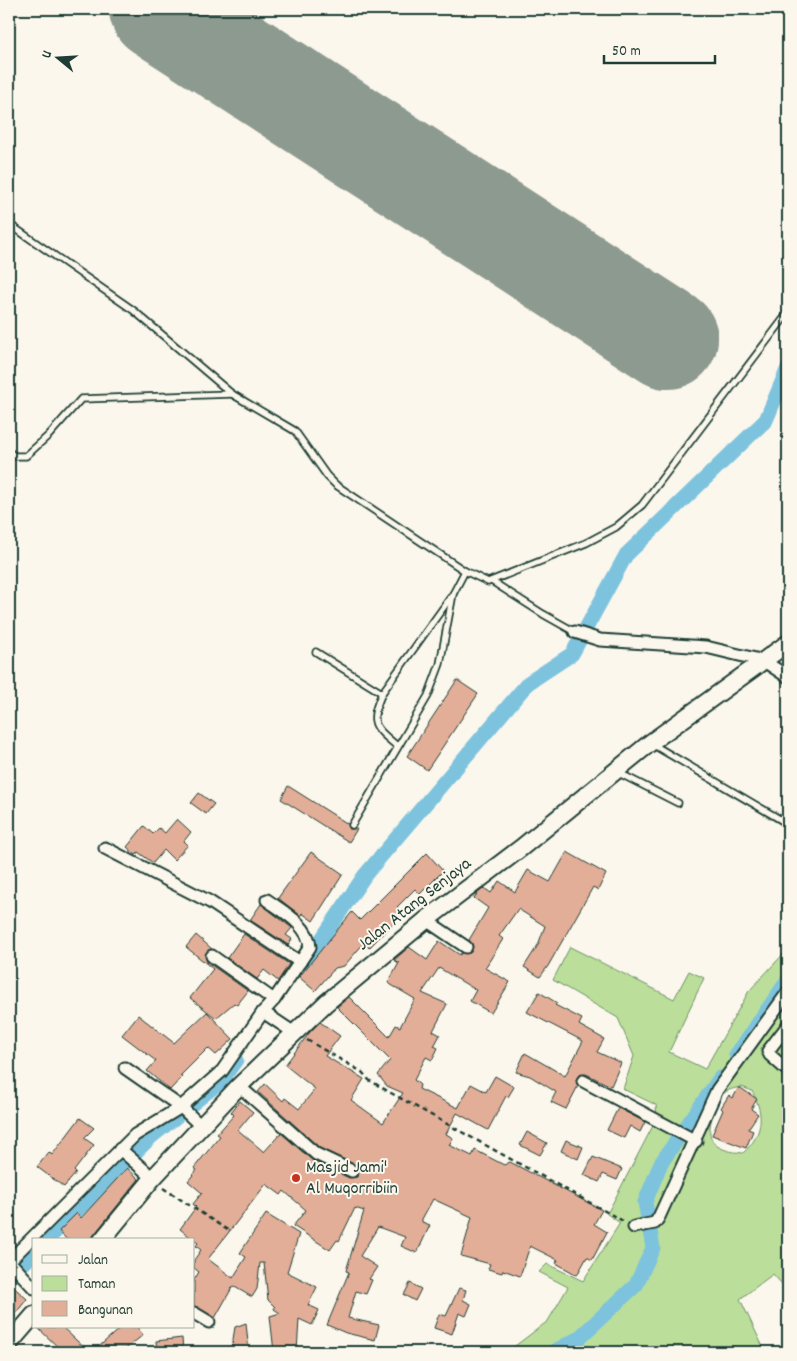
<svg xmlns="http://www.w3.org/2000/svg" width="797" height="1361" font-family="Dekko,sans-serif">
<rect width="100%" height="100%" fill="#fbf7ec"/>
<filter id="ink" filterUnits="userSpaceOnUse"><feTurbulence type="fractalNoise" baseFrequency=".02" numOctaves="2"/><feDisplacementMap in="SourceGraphic" scale="10" xChannelSelector="R" yChannelSelector="G"/><feConvolveMatrix kernelMatrix="1 2 1 2 8 2 1 2 1" color-interpolation-filters="sRGB"/></filter>
<g filter="url(#ink)">
<!-- green -->
<path fill="#bbdf9a" stroke="#6d8e67" fill-rule="evenodd" d="M570 947 674 999 689 971 704 978 669 1052 705 1069 749 991 788 949V1291L773 1274 740 1299 763 1347 755 1352H507L548 1321 568 1287 539 1272 547 1264 583 1281 620 1223 607 1214 657 1118 656 1105 623 1089 634 1056 618 1018 553 980ZM742 1087 752 1091C765 1115 763 1135 743 1153 719 1151 704 1144 712 1118 717 1098 720 1090 742 1087Z"/>
<g fill="none" stroke-linecap="round" stroke-linejoin="round">
<!-- canal -->
<g stroke="#7ec3de" stroke-width="15">
<polyline points="305,964 365,875 528,683 572,654 626,555 766,420 788,368"/>
<polyline points="736,1055 788,980"/>
<polyline points="47,1240 151,1137 221,1081 236,1060"/>
<polyline points="9,1278 34,1253"/>
<polyline points="553,1352 579,1338 636,1285 653,1248 645,1202 661,1163 720,1078"/>
</g>
<!-- runway -->
<polyline stroke="#8d9a90" stroke-width="100" points="159,9 668,339"/>
</g>
<!-- building -->
<g fill="#e3ae98" stroke="#1f3d34">
<polygon points="457,680 478,694 427,770 407,756"/>
<polygon points="288,786 348,824 349,829 357,829 349,842 281,799"/>
<polygon points="199,793 214,804 206,814 191,803"/>
<polygon points="177,819 191,832 184,841 188,845 174,860 164,850 153,863 138,852 136,855 127,847 144,826 153,834 159,828 165,833"/>
<polygon points="311,852 343,874 313,921 302,913 301,916 278,898"/>
<polygon points="567,852 606,874 598,890 593,887 548,966 540,977 524,967 538,945 545,926 518,909 499,936 503,939 485,968 510,982 491,1013 470,1001 476,990 439,968 422,993 447,1004 433,1031 440,1035 434,1046 438,1048 432,1060 426,1057 414,1080 420,1085 419,1089 458,1108 471,1084 486,1092 495,1076 514,1087 508,1097 506,1096 488,1130 457,1113 446,1134 453,1138 449,1145 472,1156 475,1150 504,1165 510,1162 602,1210 594,1224 607,1232 592,1260 587,1257 577,1275 556,1263 558,1260 530,1246 520,1276 503,1270 502,1273 488,1269 490,1264 461,1256 472,1217 433,1199 422,1219 422,1222 430,1225 417,1253 401,1246 405,1237 378,1227 360,1256 377,1267 369,1279 372,1280 366,1294 356,1291 348,1318 379,1325 375,1340 346,1333 327,1325 349,1272 346,1271 364,1211 355,1208 339,1241 337,1240 330,1250 293,1226 306,1210 284,1191 281,1195 266,1184 208,1259 233,1278 246,1257 240,1253 266,1214 299,1234 287,1272 317,1287 308,1305 319,1310 312,1325 299,1319 297,1352 274,1352 270,1316 280,1313 274,1309 275,1307 268,1300 264,1263 260,1263 257,1289 252,1297 233,1286 215,1318 194,1306 194,1280 199,1272 194,1268 194,1260 201,1250 196,1246 198,1243 180,1229 196,1207 193,1204 202,1193 188,1181 197,1170 194,1168 220,1136 217,1134 234,1115 231,1112 240,1101 253,1112 238,1130 264,1152 281,1133 313,1161 349,1178 357,1177 359,1171 358,1166 320,1148 258,1092 265,1084 283,1101 285,1098 299,1109 315,1089 285,1065 310,1032 320,1022 340,1036 325,1056 364,1079 351,1100 383,1123 403,1093 387,1086 378,1075 390,1060 337,1007 349,997 389,1037 396,1025 400,1027 415,999 388,983 399,963 394,960 409,947 427,960 439,941 460,955 461,953 470,953 473,947 469,940 488,908 474,898 477,894 484,888 491,893 499,881 515,892 528,870 550,882"/>
<polygon points="427,853 443,871 420,894 415,889 397,907 403,913 369,948 364,943 344,966 335,968 315,991 299,977 352,912 360,920"/>
<polygon points="261,904 292,928 286,935 292,939 288,945 250,920"/>
<polygon points="244,934 289,964 278,981 264,970 257,979 227,958"/>
<polygon points="196,935 212,949 205,955 207,962 248,991 237,1005 234,1003 216,1018 190,998 213,969 186,947"/>
<polygon points="539,992 557,1003 555,1005 582,1019 579,1025 604,1039 597,1052 621,1063 611,1086 586,1074 579,1075 576,1081 578,1086 566,1109 551,1102 556,1092 530,1076 516,1072 525,1053 565,1076 583,1041 527,1012"/>
<polygon points="207,1012 233,1039 216,1055 208,1048 180,1076 182,1077 170,1090 147,1071 156,1061 122,1035 138,1015 174,1043"/>
<polygon points="739,1087 757,1099 751,1109 758,1114 748,1129 753,1131 746,1148 712,1135 723,1110 721,1108 729,1095 733,1098"/>
<polygon points="618,1108 645,1122 640,1132 630,1126 624,1138 607,1130"/>
<polygon points="80,1118 94,1128 84,1138 94,1145 74,1171 76,1173 64,1187 37,1167 49,1152 52,1155"/>
<polygon points="527,1132 547,1143 540,1155 520,1145"/>
<polygon points="566,1140 583,1147 578,1159 561,1151"/>
<polygon points="593,1157 622,1169 617,1180 603,1174 599,1182 584,1175"/>
<polygon points="127,1168 139,1179 93,1236 90,1240 67,1240 59,1231 77,1213 81,1218"/>
<polygon points="9,1283 27,1299 16,1313 9,1306"/>
<polygon points="410,1283 421,1289 415,1301 404,1295"/>
<polygon points="459,1288 466,1290 463,1300 471,1304 466,1316 459,1313 452,1334 434,1328 439,1314 446,1316"/>
<polygon points="246,1323 249,1352 231,1352 235,1327"/>
<polygon points="37,1327 62,1327 89,1352 63,1352"/>
<polygon points="121,1327 137,1327 143,1335 122,1352 93,1352"/>
<polygon points="182,1338 183,1352 157,1352 156,1341"/>
</g>
<g fill="none" stroke-linecap="round" stroke-linejoin="round">
<!-- lane casing -->
<g stroke="#1f3d34" stroke-width="9">
<g id="lane">
<polyline points="9,224 133,310 232,394 295,431 327,476 336,485 465,571 488,582 586,543 616,527 642,505 788,313"/>
<polyline points="9,452 15,456 26,456 49,435 81,399 232,394"/>
<polyline points="493,582 543,614 575,632"/>
<polyline points="316,652 382,693"/>
<polyline points="652,744 788,824"/>
<path d="M397 746C373 726 369 723 382 693L453 594 465 571"/>
<polyline points="617,772 678,803"/>
<polyline points="352,825 428,696 440,664 453,594"/>
</g>
</g>
<!-- street casing -->
<g stroke="#1f3d34" stroke-width="15">
<g id="street">
<polyline points="575,632 600,640 706,647 764,661 788,677"/>
<polyline points="105,848 210,902 300,962"/>
<polyline points="426,920 466,947"/>
<polyline points="212,956 274,1000"/>
<polyline points="263,1012 293,1032"/>
<polyline points="788,1025 768,1051 770,1055 788,1071"/>
<polyline points="125,1068 181,1107 202,1127"/>
<polyline points="583,1081 696,1141"/>
<polyline points="239,1086 316,1154 352,1171"/>
<polyline points="120,1149 153,1178"/>
<polyline points="634,1227 655,1223 659,1217 717,1090 788,992"/>
<path d="M9 1261 135 1135 181 1107 222 1071 263 1012 274 1000 310 947C309 925 282 911 267 900"/>
<polyline points="9,1261 34,1288"/>
<polyline points="194,1313 209,1322"/>
</g>
</g>
<!-- secondary casing -->
<g stroke="#1f3d34" stroke-width="20">
<g id="secondary">
<polyline points="102,1240 153,1178 239,1086 326,1003 426,920 521,848 650,743 788,643"/>
<polyline points="9,1344 34,1315"/>
</g>
</g>
<!-- path -->
<g stroke="#1f3d34" stroke-width="2.5" stroke-dasharray="5 4" stroke-linecap="butt">
<polyline points="307,1040 362,1072 369,1080 391,1093 623,1221"/>
<polyline points="163,1188 229,1231"/>
</g>
<!-- lane -->
<use href="#lane" stroke="#fbf7ec" stroke-width="5.5"/>
<!-- street -->
<use href="#street" stroke="#fbf7ec" stroke-width="11"/>
<!-- secondary -->
<use href="#secondary" stroke="#fbf7ec" stroke-width="16"/>
</g>
</g>
<!-- markers -->
<circle fill="#c8321e" stroke="#fbf7ec" stroke-width="2" cx="296" cy="1178" r="5"/>
<g text-anchor="middle" dominant-baseline="central" stroke-width="4" stroke-linejoin="round" paint-order="stroke">
<!-- street labels -->
<g font-size="18" fill="#1f3d34" stroke="#fbf7ec">
<text transform="translate(415 905) rotate(-38)">Jalan Atang Senjaya</text>
</g>
<!-- poi labels -->
<g font-size="18" fill="#1f3d34" stroke="#fbf7ec" text-anchor="start">
<text x="306" y="1168">Masjid Jami'<tspan x="306" dy="21">Al Muqorribiin</tspan></text>
</g>
</g>
<!-- margin -->
<rect width="797" height="1361" fill="none" stroke="#fbf7ec" stroke-width="30"/>
<rect x="15" y="15" width="767" height="1331" fill="none" stroke="#1f3d34" stroke-width="2" filter="url(#ink)"/>
<!-- legend -->
<rect x="32" y="1238" width="162" height="90" fill="#fbf7ec" stroke="#a3ada2"/>
<rect x="42" y="1255" width="25" height="8" fill="#fbf7ec" stroke="#a3ada2"/>
<text x="78" y="1264" font-size="15" fill="#1f3d34">Jalan</text>
<rect x="42" y="1276" width="25" height="15" fill="#bbdf9a" stroke="#a3ada2"/>
<text x="78" y="1288" font-size="15" fill="#1f3d34">Taman</text>
<rect x="42" y="1301" width="25" height="15" fill="#e3ae98" stroke="#a3ada2"/>
<text x="78" y="1314" font-size="15" fill="#1f3d34">Bangunan</text>
<!-- north arrow -->
<g transform="translate(58 58) rotate(288)" stroke="#fbf7ec" stroke-width="4" paint-order="stroke">
<path d="M0-4L9 19L0 12L-9 19Z" fill="#1f3d34"/>
<text y="-8" font-size="14" font-weight="bold" text-anchor="middle" fill="#1f3d34">U</text>
</g>
<!-- scale -->
<path d="M604 55v8h111v-8" fill="none" stroke="#1f3d34" stroke-width="2.5"/>
<text x="612" y="55" font-size="15" fill="#1f3d34" stroke="#fbf7ec" stroke-width="4" paint-order="stroke">50 m</text>
</svg>
